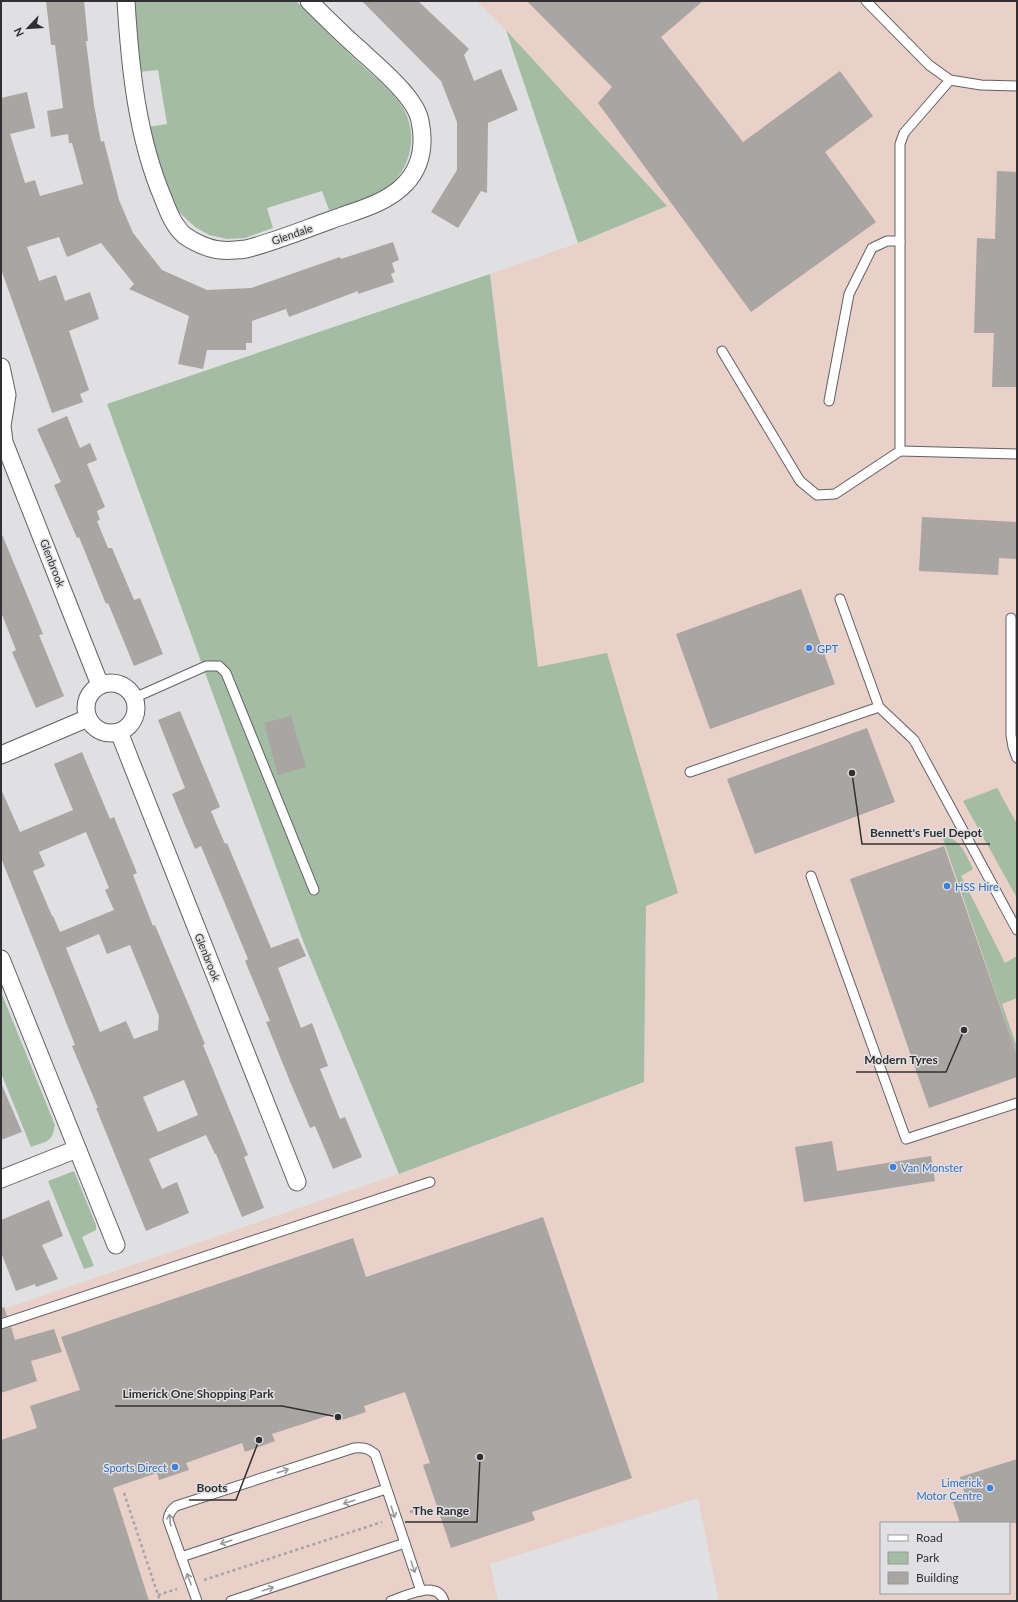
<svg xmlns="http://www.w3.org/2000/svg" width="1018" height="1602" font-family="Lato,sans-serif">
<rect width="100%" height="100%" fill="#e0e0e3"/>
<!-- commercial -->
<path fill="#e9d0c9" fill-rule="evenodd" d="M476 1H1017V1601H719L698 1498 490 1564 498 1601H1V1310L399 1174 644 1082 646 905 678 892 538 668 490 274 578 243 667 206 506 30ZM881 1523H1009V1593H881Z"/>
<!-- green -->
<g fill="#a3bca3">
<path d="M135 1H296C316 22 336 41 357 61 372 75 392 90 403 108 421 138 408 178 378 194 364 202 344 205 329 210L322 191 267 208 273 228 245 238 227 239 209 235 195 227 178 211 162 176 148 127 167 124 158 70 139 72 136 34Z"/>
<polygon points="506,30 667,206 578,243"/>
<polygon points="490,274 538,667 607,653 678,893 646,906 644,1082 399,1174 303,941 107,404"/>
<polygon points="997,788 1017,824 1017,898 963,801"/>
<path d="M942 836C960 837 966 855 973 869L961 876 1005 963 1017 956V998L1002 1004 1017 1047V1055Z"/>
<path d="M1 992 55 1125C52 1143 47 1141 31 1147L1 1073Z"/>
<polygon points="74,1171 96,1225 96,1230 82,1237 94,1266 84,1269 48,1181"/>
</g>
<!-- building -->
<g fill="#a8a5a3" fill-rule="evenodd">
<polygon points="46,1 84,1 88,41 86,41 94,105 101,142 104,141 119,200 133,233 162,270 207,290 251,288 340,257 341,259 393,242 399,260 392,263 395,272 391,274 394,282 358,294 358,291 289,317 286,309 252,321 252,343 246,343 246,350 207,350 203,369 178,364 189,316 129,289 134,284 101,243 67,257 59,237 27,247 39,281 56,275 65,301 90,292 99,319 69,331 89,390 80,394 83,402 52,413 1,269 1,98 27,92 35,128 10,134 25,183 35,180 40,196 83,184 72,143 69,143 68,134 51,137 47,111 63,108 55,45 51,45"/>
<polygon points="362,1 418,1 469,49 464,55 474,81 501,69 518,110 488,123 487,193 481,191 458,228 431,212 457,170 457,122 441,81"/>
<polygon points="527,1 703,1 661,37 743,142 840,71 873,116 825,152 876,222 751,312 598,103 612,87"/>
<polygon points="997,171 1017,172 1017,387 992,387 994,333 974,333 977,238 995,239"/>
<polygon points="67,416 80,448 90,443 97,460 87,464 105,507 97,511 100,520 97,521 108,548 112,548 134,600 140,598 163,654 134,666 108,603 106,604 79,537 77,538 54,485 61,482 37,429"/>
<polygon points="922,517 1017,522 1017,559 999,558 998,575 919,571"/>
<polygon points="1,532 43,634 39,635 64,696 36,708 12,652 16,650 1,612"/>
<polygon points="801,589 835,684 710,729 676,634"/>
<polygon points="180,711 220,807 211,811 225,844 227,843 271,948 298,938 306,956 278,968 301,1028 312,1023 328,1066 320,1069 340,1119 345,1117 362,1157 333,1169 315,1126 310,1128 289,1079 266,1022 270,1021 245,961 248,959 201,846 195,849 172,794 185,788 158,720"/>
<polygon points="291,716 306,767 278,775 264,723"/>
<polygon points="867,728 895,802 755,854 727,779"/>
<path d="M82 752 110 819 114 817 137 873 133 875 153 926 155 925 205 1044 203 1045 248 1155 244 1157 264 1208 242 1217 216 1154H215L206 1135 149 1159 162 1189 177 1182 189 1213 146 1231 96 1108H98L72 1046 75 1045 1 858V789L20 832 73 810 54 764ZM86 832 109 888 105 890 114 910 60 932 53 916H52L33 871 45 866 39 852ZM99 934 107 954 130 945 159 1016 158 1030 134 1039 126 1021 100 1032 66 948ZM184 1080 198 1115 158 1132 143 1097Z"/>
<polygon points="944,846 1017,1055 1017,1077 929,1108 850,879"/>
<polygon points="1,1083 22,1132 1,1140"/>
<polygon points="832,1141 837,1171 931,1156 935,1181 804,1202 795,1147"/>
<polygon points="49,1200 63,1236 42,1245 58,1279 36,1287 35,1284 16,1291 1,1252 1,1220"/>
<polygon points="543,1217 632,1478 532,1512 535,1520 451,1548 423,1465 430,1463 405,1392 364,1406 366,1412 336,1422 333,1414 272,1434 275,1441 245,1452 242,1443 186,1463 189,1470 159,1480 157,1473 113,1488 149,1601 1,1601 1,1440 37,1428 30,1406 80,1390 61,1337 353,1238 366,1277"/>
<polygon points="4,1307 7,1316 1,1318 1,1308"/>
<polygon points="11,1327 15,1340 54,1329 62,1352 31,1361 37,1381 1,1393 1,1330"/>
<polygon points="1017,1459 1017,1523 960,1523 953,1502 966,1498 960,1477"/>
</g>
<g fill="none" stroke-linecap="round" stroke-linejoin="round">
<!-- service casing -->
<g stroke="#616164" stroke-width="11">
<g id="service">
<polyline points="866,1 929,65 950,80 981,85 1017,86"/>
<polyline points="722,351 800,481 817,495 835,494 900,451 900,144 904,133 950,80"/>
<polyline points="829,401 849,294 872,248 887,241 900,241"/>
<polyline points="900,451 1017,454"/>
<polyline points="840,599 879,707 914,740 1017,930"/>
<polyline points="1011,618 1011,735 1013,747 1017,758"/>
<polyline points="134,698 206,666 219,666 226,673 314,890"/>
<polyline points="690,772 879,707"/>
<polyline points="811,876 906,1139 1017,1103"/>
<polyline points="1,1324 430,1182"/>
<polyline points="181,1557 386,1489"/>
<path d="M197 1601 168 1520C169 1513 171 1510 176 1506L354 1448C363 1447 368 1448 375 1454L421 1591"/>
<polyline points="231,1601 405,1543"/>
<path d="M391 1601C406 1596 437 1579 444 1601"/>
</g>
</g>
<!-- minor casing -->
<g stroke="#616164" stroke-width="19">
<g id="minor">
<path d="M126 1C130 67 137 137 163 198 168 211 173 225 184 235 193 242 209 249 220 250 228 251 238 250 246 249 274 242 303 230 331 220 355 211 386 204 405 184 421 167 425 145 420 121 416 97 376 65 358 48 341 33 325 17 309 1"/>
<polyline points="1,367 7,395 2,426 4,442 100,685"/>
<circle cx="111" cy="708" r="25"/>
<polyline points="119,732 297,1182"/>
<polyline points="1,755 88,718"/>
<polyline points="1,959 116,1245"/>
<polyline points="1,1179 77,1149"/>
</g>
</g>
<!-- path -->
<g stroke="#a5a5a8" stroke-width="2.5" stroke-dasharray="3 3" stroke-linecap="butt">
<polyline points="124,1493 160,1601"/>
<polyline points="410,1512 424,1507"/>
<polyline points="204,1580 382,1522"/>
<polyline points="158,1595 177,1589"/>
</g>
<!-- service -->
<use href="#service" stroke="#fff" stroke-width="9"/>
<!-- minor -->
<use href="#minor" stroke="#fff" stroke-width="17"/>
</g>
<!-- one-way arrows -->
<defs><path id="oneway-shaft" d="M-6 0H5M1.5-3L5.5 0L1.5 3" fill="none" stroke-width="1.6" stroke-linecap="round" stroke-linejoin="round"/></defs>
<g stroke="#989898">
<use href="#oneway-shaft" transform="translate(283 1471) rotate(-18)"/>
<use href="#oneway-shaft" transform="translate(349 1502) rotate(162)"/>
<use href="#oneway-shaft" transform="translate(393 1512) rotate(72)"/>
<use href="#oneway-shaft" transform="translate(170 1520) rotate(-97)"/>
<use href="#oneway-shaft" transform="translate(226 1542) rotate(162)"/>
<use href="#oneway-shaft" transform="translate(413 1567) rotate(71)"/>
<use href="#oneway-shaft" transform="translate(189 1579) rotate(-110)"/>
<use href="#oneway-shaft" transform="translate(268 1589) rotate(-18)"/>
</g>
<!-- markers -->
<g fill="#3f7fe0" stroke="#e0e0e3" stroke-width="1.5">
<circle cx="809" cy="648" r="4"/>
<circle cx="947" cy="886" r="4"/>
<circle cx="893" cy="1167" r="4"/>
<circle cx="175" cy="1467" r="4"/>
<circle cx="990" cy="1488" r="4"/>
</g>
<g text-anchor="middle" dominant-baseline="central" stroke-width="3" stroke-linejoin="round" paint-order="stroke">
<!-- street labels -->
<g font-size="11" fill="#303032" stroke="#e0e0e3">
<text transform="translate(292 234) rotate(-19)">Glendale</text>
<text transform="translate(53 563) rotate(69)">Glenbrook</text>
<text transform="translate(208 957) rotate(68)">Glenbrook</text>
</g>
<!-- shop labels -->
<g font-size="11" fill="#366cbe" stroke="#e0e0e3" text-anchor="start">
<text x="817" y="648">GPT</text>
<text x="955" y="886">HSS Hire</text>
<text x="901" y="1167">Van Monster</text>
<text x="167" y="1467" text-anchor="end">Sports Direct</text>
<text x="982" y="1482" text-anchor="end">Limerick<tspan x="982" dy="13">Motor Centre</tspan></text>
</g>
</g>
<!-- callouts -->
<path fill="none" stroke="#303032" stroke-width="1.5" d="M852 773L862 844H990M964 1030L946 1072H856M338 1417L282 1406H115M259 1440L236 1500H189M480 1457L477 1522H405"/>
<g fill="#303032" stroke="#e0e0e3" stroke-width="1.5">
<circle cx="852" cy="773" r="4"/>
<circle cx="964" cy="1030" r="4"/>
<circle cx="338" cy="1417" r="4"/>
<circle cx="259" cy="1440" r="4"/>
<circle cx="480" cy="1457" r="4"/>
</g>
<g font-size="12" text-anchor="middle" font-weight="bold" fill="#303032" stroke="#e0e0e3" stroke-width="3" stroke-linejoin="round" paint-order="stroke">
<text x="926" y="837">Bennett's Fuel Depot</text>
<text x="901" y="1064">Modern Tyres</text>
<text x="198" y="1398">Limerick One Shopping Park</text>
<text x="212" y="1492">Boots</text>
<text x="441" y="1515">The Range</text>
</g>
<!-- border -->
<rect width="1018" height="1602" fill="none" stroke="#303032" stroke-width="4"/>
<!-- legend -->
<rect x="880" y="1522" width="130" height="72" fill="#e0e0e3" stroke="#9a9a9c"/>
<rect x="888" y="1535" width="20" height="6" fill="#ffffff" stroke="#9a9a9c"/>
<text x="916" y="1542" font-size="12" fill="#303032">Road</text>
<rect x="888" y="1552" width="20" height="12" fill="#a3bca3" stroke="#9a9a9c"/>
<text x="916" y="1562" font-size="12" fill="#303032">Park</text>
<rect x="888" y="1572" width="20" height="12" fill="#a8a5a3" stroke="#9a9a9c"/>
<text x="916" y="1582" font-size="12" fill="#303032">Building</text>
<!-- north arrow -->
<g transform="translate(28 28) rotate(245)" stroke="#e0e0e3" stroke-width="3" paint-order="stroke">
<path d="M0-3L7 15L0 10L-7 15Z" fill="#303032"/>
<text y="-6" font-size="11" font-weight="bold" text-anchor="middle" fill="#303032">N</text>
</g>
</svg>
